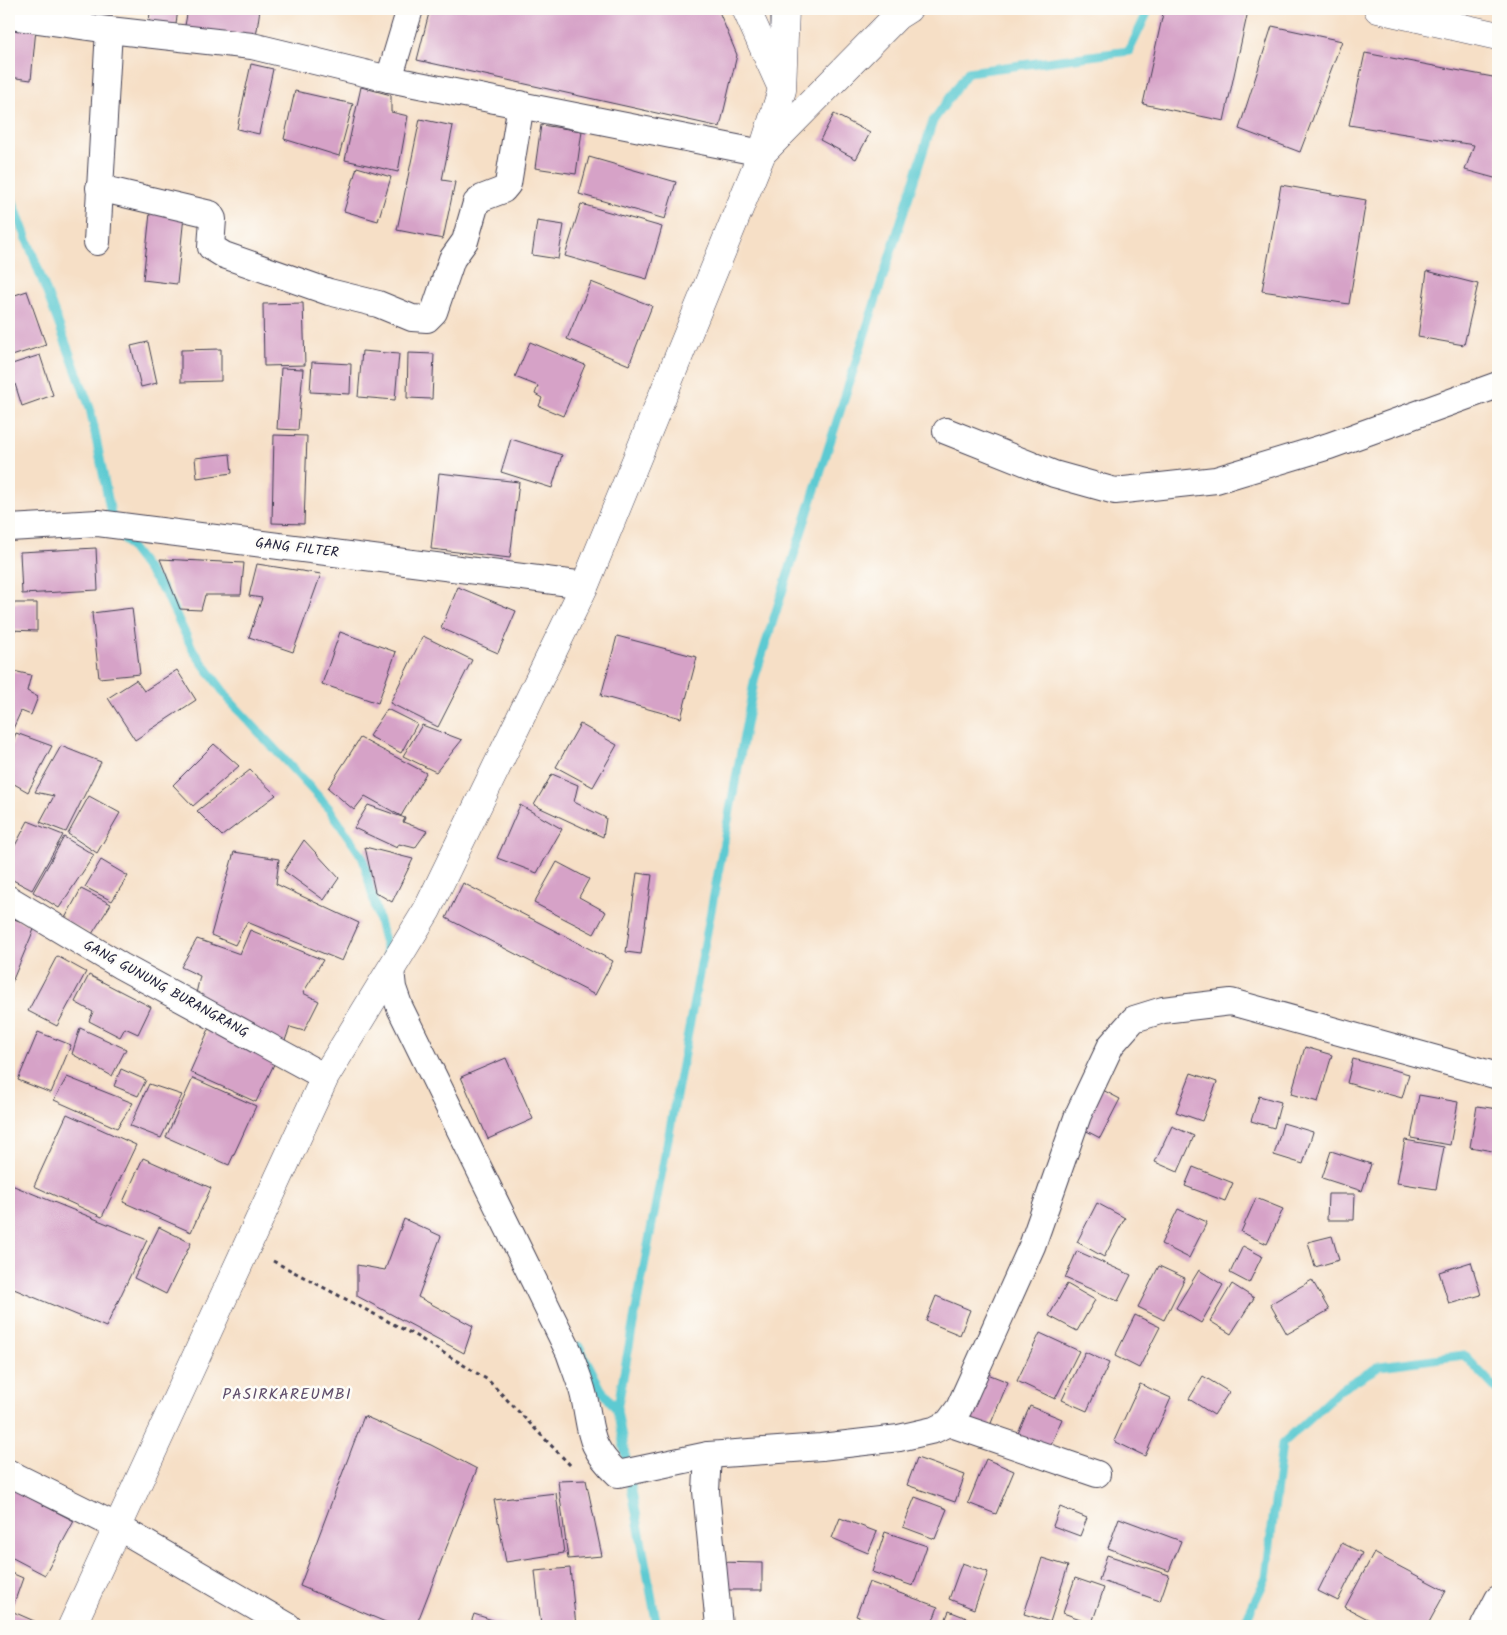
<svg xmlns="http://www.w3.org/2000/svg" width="1507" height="1635" font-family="Kalam,sans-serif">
<rect width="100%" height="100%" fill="#fdfcf7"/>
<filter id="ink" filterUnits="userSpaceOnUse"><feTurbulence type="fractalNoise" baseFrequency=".02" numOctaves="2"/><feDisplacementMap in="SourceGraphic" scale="10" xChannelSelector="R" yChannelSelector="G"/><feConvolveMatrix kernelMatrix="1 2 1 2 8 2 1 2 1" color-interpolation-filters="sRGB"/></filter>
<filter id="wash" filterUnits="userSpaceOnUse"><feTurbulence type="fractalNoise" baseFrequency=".0096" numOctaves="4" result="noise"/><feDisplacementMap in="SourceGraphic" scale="20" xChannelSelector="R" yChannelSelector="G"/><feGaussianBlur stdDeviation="1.12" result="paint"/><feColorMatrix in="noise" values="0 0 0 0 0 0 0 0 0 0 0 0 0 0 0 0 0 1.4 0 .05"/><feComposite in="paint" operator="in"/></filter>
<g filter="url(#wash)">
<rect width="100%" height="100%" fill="#f6dfc6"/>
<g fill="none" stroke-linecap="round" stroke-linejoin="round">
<!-- stream -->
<g stroke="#5dcad2" stroke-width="9">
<polyline points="9,191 90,408 113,524 166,594 193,650 231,702 328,807 363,858 389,960"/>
<polyline points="579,1346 601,1389 617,1410"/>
<polyline points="657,1626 617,1410 755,677 933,121 968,72 1129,51 1149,9"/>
<polyline points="1243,1626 1266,1578 1282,1444 1341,1389 1380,1366 1464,1355 1498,1391"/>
</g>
</g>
<g id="blocks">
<!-- building -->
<g fill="#d6a2c7">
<polygon points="150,9 178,9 175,32 149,29"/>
<polygon points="188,9 260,9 256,37 184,31"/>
<polygon points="430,9 718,9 737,55 720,127 417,60"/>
<polygon points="1164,9 1248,11 1224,121 1143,104"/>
<polygon points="9,26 36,29 31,80 9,77"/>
<polygon points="1272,26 1342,41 1300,152 1239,129"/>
<polygon points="1365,53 1498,78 1498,179 1465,170 1474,145 1349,125"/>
<polygon points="251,64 273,69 259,134 237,129"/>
<polygon points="361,87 391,95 391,112 408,116 398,172 345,160"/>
<polygon points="295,91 353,104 339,156 284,139"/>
<polygon points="834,114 870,133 856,159 820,140"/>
<polygon points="420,119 453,126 442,180 455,182 443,239 397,230"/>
<polygon points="541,125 582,131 576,174 535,168"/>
<polygon points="589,157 676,182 665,219 579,194"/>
<polygon points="357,167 391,177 378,221 344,211"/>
<polygon points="1281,185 1366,200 1349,304 1262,291"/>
<polygon points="581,204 662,227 647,279 565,256"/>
<polygon points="150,213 184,216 177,284 143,280"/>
<polygon points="537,221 564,225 558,259 532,255"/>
<polygon points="1427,271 1478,284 1464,345 1418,337"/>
<polygon points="591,282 652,306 629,365 567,339"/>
<polygon points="27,291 46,345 9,357 9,297"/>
<polygon points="303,303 305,365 264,366 263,304"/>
<polygon points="148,342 157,383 141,387 131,346"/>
<polygon points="530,342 585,365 563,416 539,406 542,398 535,394 538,386 515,377"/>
<polygon points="221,349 221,381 181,382 181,350"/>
<polygon points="362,351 399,354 395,400 358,397"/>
<polygon points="408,353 434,354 432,399 407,398"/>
<polygon points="40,355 53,395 22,406 9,365"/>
<polygon points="312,362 351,364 350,394 310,392"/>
<polygon points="281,368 303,369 298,430 277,429"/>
<polygon points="274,435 307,436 304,524 272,523"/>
<polygon points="511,439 562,455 552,488 501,472"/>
<polygon points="230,454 232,473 197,478 195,458"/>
<polygon points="439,473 519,482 510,558 431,549"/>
<polygon points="96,548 98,590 22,594 20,552"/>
<polygon points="160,559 244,563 241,595 205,595 201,610 180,609"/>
<polygon points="257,564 321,574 293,652 249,637 262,598 249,596"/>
<polygon points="458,587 516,611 498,653 441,628"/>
<polygon points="9,603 37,603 37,631 9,630"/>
<polygon points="132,608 140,674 99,678 92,613"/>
<polygon points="340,632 396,652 378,703 322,684"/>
<polygon points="423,636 472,660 438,727 390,703"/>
<polygon points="617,636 697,657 681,718 601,696"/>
<polygon points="9,670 31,675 27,691 38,697 31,715 21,711 12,731 9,730"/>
<polygon points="177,670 196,700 135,740 108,698 136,680 144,691"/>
<polygon points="387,709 417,724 401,753 369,736"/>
<polygon points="580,724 617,745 593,787 556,767"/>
<polygon points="422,725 462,740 436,772 403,756"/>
<polygon points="16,733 52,746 28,792 9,781 9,752"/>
<polygon points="360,738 426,773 401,816 365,796 354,810 328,788"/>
<polygon points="214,744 239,766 193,806 173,785"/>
<polygon points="61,746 101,762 66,832 40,822 54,796 35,792"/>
<polygon points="250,770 276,795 222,836 197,811"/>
<polygon points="552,774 578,785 574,802 606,818 603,837 534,805"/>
<polygon points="89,796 120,813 97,853 68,834"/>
<polygon points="368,805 405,818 403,822 427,831 415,848 399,844 397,848 354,828"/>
<polygon points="520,805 562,829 537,873 497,858"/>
<polygon points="28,821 63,835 32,890 9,878 9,857"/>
<polygon points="64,837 94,855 59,908 33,892"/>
<polygon points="304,840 339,878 324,900 284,871"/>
<polygon points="365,847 413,859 392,902 375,892"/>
<polygon points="234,852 279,859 276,884 359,923 342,961 247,922 235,945 211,935"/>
<polygon points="101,860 128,876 112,901 85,887"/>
<polygon points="557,862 589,879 579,897 606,912 594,934 534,903"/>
<polygon points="637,873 652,875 641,954 626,952"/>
<polygon points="463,883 613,961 595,995 446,918"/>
<polygon points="81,889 111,904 92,934 64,920"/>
<polygon points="9,917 35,927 9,989"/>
<polygon points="250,930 323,960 303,993 319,1001 304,1031 290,1027 283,1046 195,998 200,976 181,967 197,939 240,954"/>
<polygon points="57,956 86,972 57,1026 28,1011"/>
<polygon points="89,975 151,1007 138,1034 125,1028 120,1037 89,1021 93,1012 75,1002"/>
<polygon points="80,1028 126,1049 112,1076 72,1054"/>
<polygon points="209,1029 276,1060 256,1102 190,1072"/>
<polygon points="38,1032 71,1045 51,1093 18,1080"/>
<polygon points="1305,1047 1332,1055 1318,1102 1291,1094"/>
<polygon points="506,1058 533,1119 488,1139 461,1077"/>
<polygon points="1353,1059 1409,1074 1402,1098 1347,1083"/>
<polygon points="121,1069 146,1080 138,1096 114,1086"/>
<polygon points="1191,1073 1217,1082 1202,1121 1176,1112"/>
<polygon points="67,1077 133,1103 117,1128 54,1100"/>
<polygon points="193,1078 256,1106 229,1165 166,1137"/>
<polygon points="149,1084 182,1095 161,1138 130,1126"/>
<polygon points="1097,1087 1120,1099 1100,1138 1077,1126"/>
<polygon points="1419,1095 1458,1102 1450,1145 1411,1138"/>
<polygon points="1259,1096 1281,1102 1274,1128 1251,1121"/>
<polygon points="1477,1106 1498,1109 1498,1152 1470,1147"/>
<polygon points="67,1114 136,1145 102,1217 34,1186"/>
<polygon points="1283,1123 1313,1132 1303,1164 1274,1155"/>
<polygon points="1172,1126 1194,1136 1178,1172 1155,1162"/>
<polygon points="1405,1140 1444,1147 1436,1189 1397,1183"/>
<polygon points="1331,1151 1371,1164 1362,1191 1322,1178"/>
<polygon points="143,1158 211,1188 191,1232 123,1202"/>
<polygon points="1193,1167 1233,1183 1225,1201 1185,1186"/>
<polygon points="9,1184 147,1240 106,1327 9,1287"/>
<polygon points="1328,1194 1355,1194 1354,1220 1327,1220"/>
<polygon points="1256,1198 1283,1209 1267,1244 1241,1232"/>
<polygon points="1097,1203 1125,1218 1104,1257 1077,1242"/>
<polygon points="1178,1209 1207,1222 1189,1258 1161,1244"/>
<polygon points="404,1219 441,1236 418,1297 473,1326 464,1353 357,1296 357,1265 385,1270"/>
<polygon points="159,1227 191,1243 166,1294 134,1278"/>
<polygon points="1332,1236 1339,1260 1315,1267 1308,1242"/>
<polygon points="1243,1246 1262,1256 1249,1283 1230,1273"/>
<polygon points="1077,1251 1131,1275 1118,1301 1065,1278"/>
<polygon points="1471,1262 1481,1295 1449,1304 1439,1272"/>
<polygon points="1159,1266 1185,1278 1164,1320 1138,1307"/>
<polygon points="1199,1270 1223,1285 1201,1323 1176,1308"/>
<polygon points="1312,1280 1329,1310 1287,1334 1270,1304"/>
<polygon points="1067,1284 1095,1300 1077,1331 1049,1316"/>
<polygon points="1232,1284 1254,1298 1231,1334 1210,1321"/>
<polygon points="936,1296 970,1310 960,1335 926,1321"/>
<polygon points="1135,1315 1160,1327 1139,1368 1115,1356"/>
<polygon points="1040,1333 1079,1351 1055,1399 1017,1381"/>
<polygon points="1085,1352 1109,1363 1087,1411 1062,1400"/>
<polygon points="980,1371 1008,1382 989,1428 961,1417"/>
<polygon points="1203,1376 1229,1392 1214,1415 1189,1399"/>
<polygon points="1140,1384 1171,1398 1145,1456 1114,1441"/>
<polygon points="1030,1406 1062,1419 1048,1451 1016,1438"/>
<polygon points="364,1416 431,1445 477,1469 416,1626 395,1626 300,1586"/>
<polygon points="917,1458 965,1475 955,1502 907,1485"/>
<polygon points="986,1459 1014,1471 996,1514 968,1503"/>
<polygon points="586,1480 602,1556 568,1559 558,1481"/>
<polygon points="12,1489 74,1521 45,1575 9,1556 9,1495"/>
<polygon points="556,1493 564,1553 506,1562 494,1500"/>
<polygon points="915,1497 947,1509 935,1539 903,1527"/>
<polygon points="1060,1507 1087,1518 1080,1536 1053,1526"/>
<polygon points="840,1518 877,1532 868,1553 832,1538"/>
<polygon points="1119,1518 1181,1541 1169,1571 1108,1548"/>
<polygon points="885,1532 927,1546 913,1586 872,1572"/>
<polygon points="1342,1543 1362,1553 1338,1601 1318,1591"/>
<polygon points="1374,1553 1446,1591 1427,1626 1381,1626 1345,1607"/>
<polygon points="1107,1555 1169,1575 1160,1601 1099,1580"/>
<polygon points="1042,1558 1068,1566 1050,1622 1024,1614"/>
<polygon points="718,1562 762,1563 762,1590 718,1590"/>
<polygon points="962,1563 988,1572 974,1609 949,1599"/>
<polygon points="570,1568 576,1626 541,1626 535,1571"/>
<polygon points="9,1572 23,1578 12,1609 9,1607"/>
<polygon points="1075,1578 1104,1588 1092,1623 1063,1613"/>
<polygon points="869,1582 938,1607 931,1626 884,1626 856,1616"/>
<polygon points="9,1610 41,1624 40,1626 9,1626"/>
<polygon points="949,1611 987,1626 943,1626"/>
<polygon points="474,1614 511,1626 470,1626"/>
</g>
</g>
</g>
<g filter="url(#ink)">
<use href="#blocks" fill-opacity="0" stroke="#423e50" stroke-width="1"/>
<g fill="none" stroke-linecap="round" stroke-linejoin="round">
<!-- minor casing -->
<g stroke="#423e50" stroke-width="28">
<g id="minor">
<polyline points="9,16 109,30 252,46 389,79 762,153"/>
<polyline points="389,79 410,9"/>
<polyline points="99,188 210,214 213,219 211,247 224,255 329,292 378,304 412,318 427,319 434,312 452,259 465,241 476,203 482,198 503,190 508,184 521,104"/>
<polyline points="97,242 109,30"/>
<polyline points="946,431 1054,474 1115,491 1216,480 1329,446 1498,385"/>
<polyline points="9,528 98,523 585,585"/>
<polyline points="9,899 121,966 325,1077"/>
<path d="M391 970 393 988 400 1008 569 1352C573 1364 578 1376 582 1389 593 1428 584 1442 618 1474L708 1455 821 1447 899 1438 934 1430 948 1423 959 1408 1032 1246 1078 1115 1111 1045 1134 1019 1163 1010 1231 1002 1498 1076"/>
<polyline points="948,1423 1097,1474"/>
<polyline points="708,1455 706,1491 719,1626"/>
<polyline points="9,1473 118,1527 288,1626"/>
<polyline points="1484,1626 1498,1599"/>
</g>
</g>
<!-- primary casing -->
<g stroke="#423e50" stroke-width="29">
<g id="primary">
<polyline points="746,9 780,84"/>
<polyline points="1378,9 1498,36"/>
<polyline points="765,150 897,16 908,9"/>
<polyline points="72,1626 325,1077 427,910 585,585 762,153 782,90 785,9"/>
</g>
</g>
<!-- path -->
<polyline stroke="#423e50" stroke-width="3" stroke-dasharray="4 4" stroke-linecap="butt" points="273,1261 416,1336 488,1380 572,1467"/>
<!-- minor -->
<use href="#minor" stroke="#fff" stroke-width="26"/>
<!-- primary -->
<use href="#primary" stroke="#fff" stroke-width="28"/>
</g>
</g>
<g text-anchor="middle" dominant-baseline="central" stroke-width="5" stroke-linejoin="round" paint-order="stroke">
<!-- street labels -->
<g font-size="14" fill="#22223b" stroke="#fdfcf7">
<text transform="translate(297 548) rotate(7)">GANG FILTER</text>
<text transform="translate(166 989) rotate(29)">GANG GUNUNG BURANGRANG</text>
</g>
<!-- quarter labels -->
<g font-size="16" letter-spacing="1" fill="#614f6c" stroke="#fdfcf7">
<text x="287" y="1394">PASIRKAREUMBI</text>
</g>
</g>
<!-- margin -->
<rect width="1507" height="1635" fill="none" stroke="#fdfcf7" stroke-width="30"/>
</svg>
